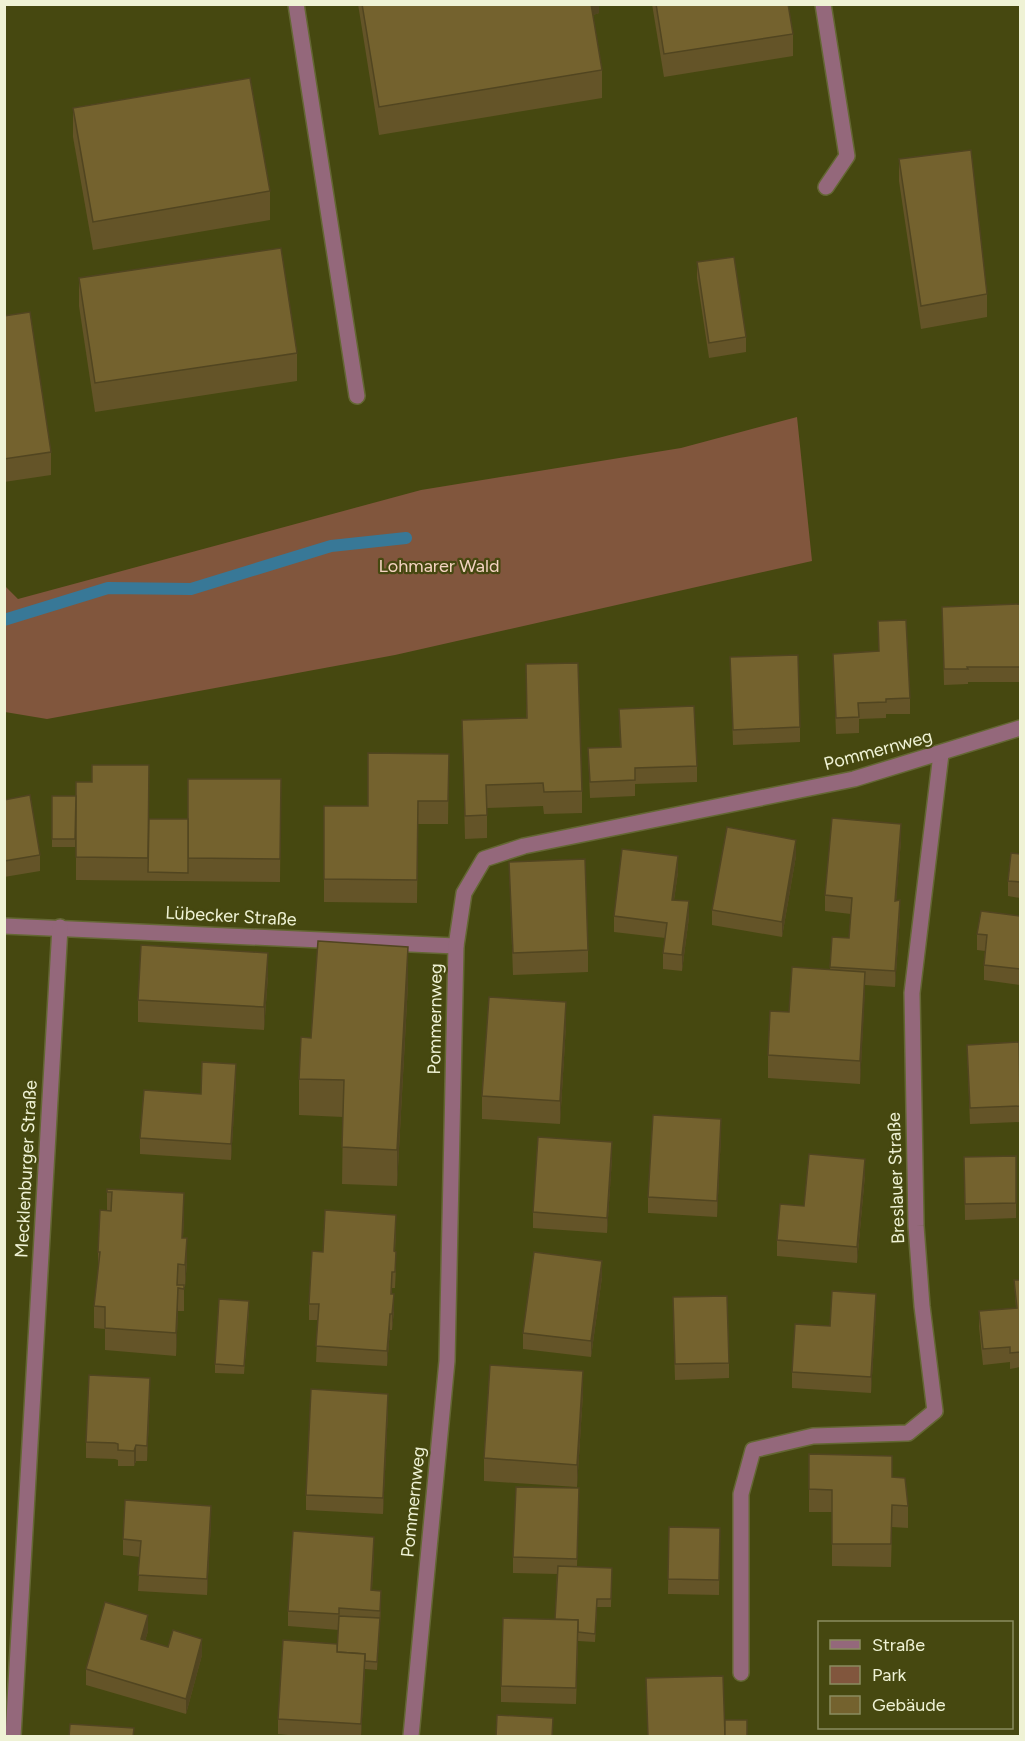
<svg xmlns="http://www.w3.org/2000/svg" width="1025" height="1741" font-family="Figtree,sans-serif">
<rect width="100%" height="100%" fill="#464810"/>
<!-- green -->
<polygon fill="#81563d" points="797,417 812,561 395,655 47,719 5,712 5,586 18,599 421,490 681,448"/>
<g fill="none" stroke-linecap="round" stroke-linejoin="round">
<!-- stream -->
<polyline stroke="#387897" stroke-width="12" points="4,620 108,588 191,589 331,546 406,538"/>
<!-- minor casing -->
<g stroke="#646733" stroke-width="18">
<g id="minor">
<polyline points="296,4 357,396"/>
<polyline points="823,4 847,156 826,187"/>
<polyline points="4,926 456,946"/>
<polyline points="741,1673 741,1494 753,1450 813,1436 908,1433 935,1411 922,1306 916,1226 912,993 941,754"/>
<polyline points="13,1736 60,927"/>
<polyline points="411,1736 447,1361 456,946 464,893 484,859 524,846 854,779 1020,728"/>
</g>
</g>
<!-- minor -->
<use href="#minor" stroke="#94687b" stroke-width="15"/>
</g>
<!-- wall -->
<g fill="#645428">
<polygon points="358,4 599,4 599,13 593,15 602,70 602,98 379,135"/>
<polygon points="652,4 788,4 793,34 793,56 664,77"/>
<polygon points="73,108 270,191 270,220 93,250 73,137"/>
<polygon points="899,159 987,294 987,317 921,329 899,181"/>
<polygon points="697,262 746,337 746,352 709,358 697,278"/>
<polygon points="79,278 297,353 297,381 95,412 79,306"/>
<polygon points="4,316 51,452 51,475 4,482"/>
<polygon points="1020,604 1020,682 968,682 968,684 944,685 942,607"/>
<polygon points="878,621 910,698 910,714 886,714 886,718 859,719 859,733 836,734 833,654 879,651"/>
<polygon points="730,657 800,727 800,742 733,745"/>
<polygon points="526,664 582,791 582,813 544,814 543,806 487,808 487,838 465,839 462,720 526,718"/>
<polygon points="619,709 697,766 697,782 635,784 635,796 590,798 588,748 620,747"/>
<polygon points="449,754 448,824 418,824 417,903 324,902 324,806 368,806"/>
<polygon points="281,779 280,882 76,880 76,821 75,847 52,847 52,796 148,857 188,819"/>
<polygon points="4,800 40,855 40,871 4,877"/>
<polygon points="901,840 896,901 900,916 895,987 865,985 860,1084 768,1078 768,1055 789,1012 830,970 832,937 849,938 851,914 825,911 825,895"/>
<polygon points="1020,854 1020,898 1008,896 1008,881"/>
<polygon points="796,856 782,937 712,925 712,910"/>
<polygon points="509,862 588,950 588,972 513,975"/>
<polygon points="678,872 674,900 689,917 682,971 663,969 663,953 665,938 614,932 614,916"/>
<polygon points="1020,916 1020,985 984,980 984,965 985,951 977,950 977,934"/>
<polygon points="268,976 264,1030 138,1022 138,1000"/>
<polygon points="408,984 397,1186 342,1184 343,1117 299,1115 299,1079 311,1038"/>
<polygon points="566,1025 560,1124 482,1119 482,1096"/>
<polygon points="967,1045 1020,1070 1020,1122 970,1124"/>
<polygon points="4,1056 6,1065 6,1080 4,1081"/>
<polygon points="236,1080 231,1160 140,1154 140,1138"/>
<polygon points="721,1135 717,1217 648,1213 648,1197"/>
<polygon points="1016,1156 1016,1218 965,1220 964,1157"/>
<polygon points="612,1158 607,1233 533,1228 533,1212"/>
<polygon points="865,1175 857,1263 777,1256 777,1240 804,1206"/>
<polygon points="107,1189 184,1216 183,1238 187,1261 185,1287 184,1287 184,1311 178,1311 176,1356 105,1350 105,1329 94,1328 94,1306 98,1272 98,1252 107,1211"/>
<polygon points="396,1230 395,1252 396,1268 395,1288 392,1288 392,1294 394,1310 392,1330 390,1330 387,1366 316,1362 318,1320 309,1320 309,1304 323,1252"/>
<polygon points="602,1277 591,1357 523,1349 523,1333"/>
<polygon points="1014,1280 1020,1280 1020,1367 1010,1369 1010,1362 983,1365 979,1327 979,1311 1016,1308"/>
<polygon points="249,1309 244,1374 215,1373 215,1364"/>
<polygon points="876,1310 871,1393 792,1388 792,1372"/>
<polygon points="673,1313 729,1363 729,1378 675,1380"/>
<polygon points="583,1393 577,1487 484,1481 484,1458"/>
<polygon points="150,1394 147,1461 136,1461 134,1466 118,1466 118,1460 115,1459 86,1458 86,1442"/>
<polygon points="388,1410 383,1514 306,1510 306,1495"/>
<polygon points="809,1454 892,1477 908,1506 908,1528 892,1527 891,1567 832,1566 832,1512 809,1512"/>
<polygon points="579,1488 577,1567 612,1568 611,1607 597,1607 595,1642 578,1641 576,1704 501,1702 501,1686 555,1619 557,1574 513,1573 513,1557"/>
<polygon points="211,1522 207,1595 138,1591 140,1557 123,1555 123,1539"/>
<polygon points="669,1527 720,1528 719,1595 668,1594"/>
<polygon points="374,1553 372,1590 381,1607 377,1670 365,1669 361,1737 308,1737 278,1734 278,1719 337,1652 339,1630 288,1626 288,1611"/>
<polygon points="148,1631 145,1641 202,1655 186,1714 86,1685 86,1669"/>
</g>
<!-- shaded-wall -->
<g fill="#514520">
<polygon points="588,4 599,4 599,13 588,17"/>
<polygon points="901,824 901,840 895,917 895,901"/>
<polygon points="796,840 796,856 782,937 782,922"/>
<polygon points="678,856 678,872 672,915 672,900"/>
<polygon points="900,900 900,916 895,987 895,971"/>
<polygon points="689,901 689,917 682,971 682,955"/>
<polygon points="408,947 408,984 397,1186 397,1150"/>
<polygon points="268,953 268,976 264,1030 264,1007"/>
<polygon points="865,972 865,994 860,1084 860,1061"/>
<polygon points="566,1002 566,1025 560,1124 560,1101"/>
<polygon points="236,1064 236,1080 231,1160 231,1144"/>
<polygon points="721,1119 721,1135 717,1217 717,1201"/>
<polygon points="612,1142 612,1158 607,1233 607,1218"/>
<polygon points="865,1159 865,1175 857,1263 857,1247"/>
<polygon points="184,1193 184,1216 182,1260 182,1238"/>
<polygon points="396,1215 396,1230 394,1267 394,1251"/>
<polygon points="187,1238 187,1261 185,1287 185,1265"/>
<polygon points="602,1261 602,1277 591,1357 591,1341"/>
<polygon points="178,1288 178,1311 176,1356 176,1333"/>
<polygon points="394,1294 394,1310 392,1330 392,1314"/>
<polygon points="876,1294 876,1310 871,1393 871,1377"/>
<polygon points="390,1314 390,1330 387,1366 387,1351"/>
<polygon points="583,1371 583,1393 577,1487 577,1465"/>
<polygon points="150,1378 150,1394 147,1461 147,1446"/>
<polygon points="388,1394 388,1410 383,1514 383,1498"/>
<polygon points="136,1445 136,1461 134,1466 134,1451"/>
<polygon points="211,1506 211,1522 207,1595 207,1579"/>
<polygon points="374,1537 374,1553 371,1605 371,1590"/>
<polygon points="381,1591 381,1607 377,1670 377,1662"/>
<polygon points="148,1615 148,1631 141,1655 141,1639"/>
<polygon points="202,1639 202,1655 186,1714 186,1699"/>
<polygon points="365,1654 365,1669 361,1737 361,1724"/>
</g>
<!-- building -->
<g fill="#74622e" stroke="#514520" stroke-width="1.5">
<polygon points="362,4 591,4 602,70 379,107"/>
<polygon points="656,4 788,4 793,34 664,54"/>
<polygon points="250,78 270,191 93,222 73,108"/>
<polygon points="971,150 987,294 921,306 899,159"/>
<polygon points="281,248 297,353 95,383 79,278"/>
<polygon points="734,257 746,337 709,343 697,262"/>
<polygon points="30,312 51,452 4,459 4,316"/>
<polygon points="1020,604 1020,667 967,667 968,669 944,669 942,607"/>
<polygon points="906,620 910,698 886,699 886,702 858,703 859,717 836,718 833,654 879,651 878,621"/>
<polygon points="798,655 800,727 733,730 730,657"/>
<polygon points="578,663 582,791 544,792 543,783 486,785 487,815 465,816 462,720 527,718 526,664"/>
<polygon points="694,706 697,766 635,768 635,780 590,782 588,748 621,747 619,709"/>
<polygon points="368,753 449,754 448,801 418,801 417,880 324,879 324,806 368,806"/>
<polygon points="92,765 149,765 148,858 76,857 76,782 92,782"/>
<polygon points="188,779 281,779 280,859 188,858"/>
<polygon points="30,795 40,855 4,861 4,800"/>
<polygon points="52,796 76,796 75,839 52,839"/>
<polygon points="832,818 901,824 895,901 900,900 895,971 830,967 832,937 849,938 852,898 825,895"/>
<polygon points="149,819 188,819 188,873 148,872"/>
<polygon points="727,827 796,840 782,922 712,910"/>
<polygon points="622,849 678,856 672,900 689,901 682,955 663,953 667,923 614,916"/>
<polygon points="1011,853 1020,854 1020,882 1008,881"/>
<polygon points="585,859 588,950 513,953 509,862"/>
<polygon points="981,911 1020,916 1020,969 984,965 987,935 977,934"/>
<polygon points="318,941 408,947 397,1150 342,1147 344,1080 299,1079 301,1037 311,1038"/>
<polygon points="141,945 268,953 264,1007 138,1000"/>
<polygon points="792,967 865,972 860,1061 768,1055 770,1011 789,1012"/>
<polygon points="489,997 566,1002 560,1101 482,1096"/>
<polygon points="1019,1042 1020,1106 970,1108 967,1045"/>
<polygon points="202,1062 236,1064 231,1144 140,1138 144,1090 201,1094"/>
<polygon points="653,1115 721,1119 717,1201 648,1197"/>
<polygon points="538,1137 612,1142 607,1218 533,1212"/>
<polygon points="809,1154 865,1159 857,1247 777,1240 780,1204 804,1206"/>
<polygon points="1016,1156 1016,1203 965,1204 964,1157"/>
<polygon points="107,1189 184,1193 182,1238 187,1238 185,1265 178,1264 177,1285 184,1285 184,1289 178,1288 176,1333 105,1328 105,1307 94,1306 100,1252 98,1252 100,1210 111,1211 112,1192 107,1192"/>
<polygon points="325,1210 396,1215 394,1251 396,1252 395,1272 392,1272 391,1294 394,1294 392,1314 390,1314 387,1351 316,1346 319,1304 309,1304 312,1251 323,1252"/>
<polygon points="534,1252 602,1261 591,1341 523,1333"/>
<polygon points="1014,1280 1020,1280 1020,1352 1010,1353 1010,1347 983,1349 979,1311 1017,1308"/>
<polygon points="832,1291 876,1294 871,1377 792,1372 795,1324 830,1326"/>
<polygon points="727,1296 729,1363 675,1364 673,1297"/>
<polygon points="219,1299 249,1301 244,1366 215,1364"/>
<polygon points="490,1365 583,1371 577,1465 484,1458"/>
<polygon points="89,1375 150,1378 147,1446 136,1445 134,1451 118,1450 118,1444 115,1443 86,1442"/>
<polygon points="311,1389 388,1394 383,1498 306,1495"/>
<polygon points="809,1454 892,1456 892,1477 905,1478 908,1506 892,1505 891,1544 832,1544 832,1490 809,1489"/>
<polygon points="516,1487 579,1488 577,1559 513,1557"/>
<polygon points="125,1500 211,1506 207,1579 138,1575 141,1541 123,1539"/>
<polygon points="669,1527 720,1528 719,1580 668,1579"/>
<polygon points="293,1531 374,1537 371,1590 381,1591 380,1611 339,1608 339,1614 288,1611"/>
<polygon points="558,1566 612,1568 611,1599 597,1599 595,1634 578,1632 578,1620 555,1619"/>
<polygon points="105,1602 148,1615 141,1639 168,1647 173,1630 202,1639 186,1699 86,1669"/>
<polygon points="339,1616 380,1618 377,1662 365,1661 365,1654 337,1652"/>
<polygon points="503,1618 578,1620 576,1688 501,1686"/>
<polygon points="283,1640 337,1644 337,1652 365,1654 361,1724 278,1719"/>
<polygon points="723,1676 725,1737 648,1737 646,1678"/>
<polygon points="497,1715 553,1718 552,1737 496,1737"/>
<rect x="725" y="1720" width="22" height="17"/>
<polygon points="70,1724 134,1728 133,1737 69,1737"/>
</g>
<g text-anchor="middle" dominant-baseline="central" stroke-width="4.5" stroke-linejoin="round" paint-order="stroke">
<!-- park labels -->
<g font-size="18" fill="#f4d3c1" stroke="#464810">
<text x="439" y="566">Lohmarer Wald</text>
</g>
<!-- street labels -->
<g font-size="18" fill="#eff2d5" stroke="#464810">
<text transform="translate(878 750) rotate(-15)">Pommernweg</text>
<text transform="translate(231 916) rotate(3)">Lübecker Straße</text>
<text transform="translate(435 1019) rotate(-89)">Pommernweg</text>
<text transform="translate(26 1169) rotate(-87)">Mecklenburger Straße</text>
<text transform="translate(896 1178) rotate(-92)">Breslauer Straße</text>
<text transform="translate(413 1502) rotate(-84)">Pommernweg</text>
</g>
</g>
<!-- border -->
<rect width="1025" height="1741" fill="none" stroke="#eff2d5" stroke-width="12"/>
<!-- legend -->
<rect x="818" y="1621" width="195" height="108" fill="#464810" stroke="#8a8c5f" stroke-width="1.5"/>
<rect x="830" y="1640" width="30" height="9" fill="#94687b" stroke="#8a8c5f" stroke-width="1.5"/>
<text x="872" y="1651" font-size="18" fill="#eff2d5">Straße</text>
<rect x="830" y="1666" width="30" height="18" fill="#81563d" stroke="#8a8c5f" stroke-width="1.5"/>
<text x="872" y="1681" font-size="18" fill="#eff2d5">Park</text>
<rect x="830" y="1696" width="30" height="18" fill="#74622e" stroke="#8a8c5f" stroke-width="1.5"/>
<text x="872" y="1711" font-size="18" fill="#eff2d5">Gebäude</text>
</svg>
